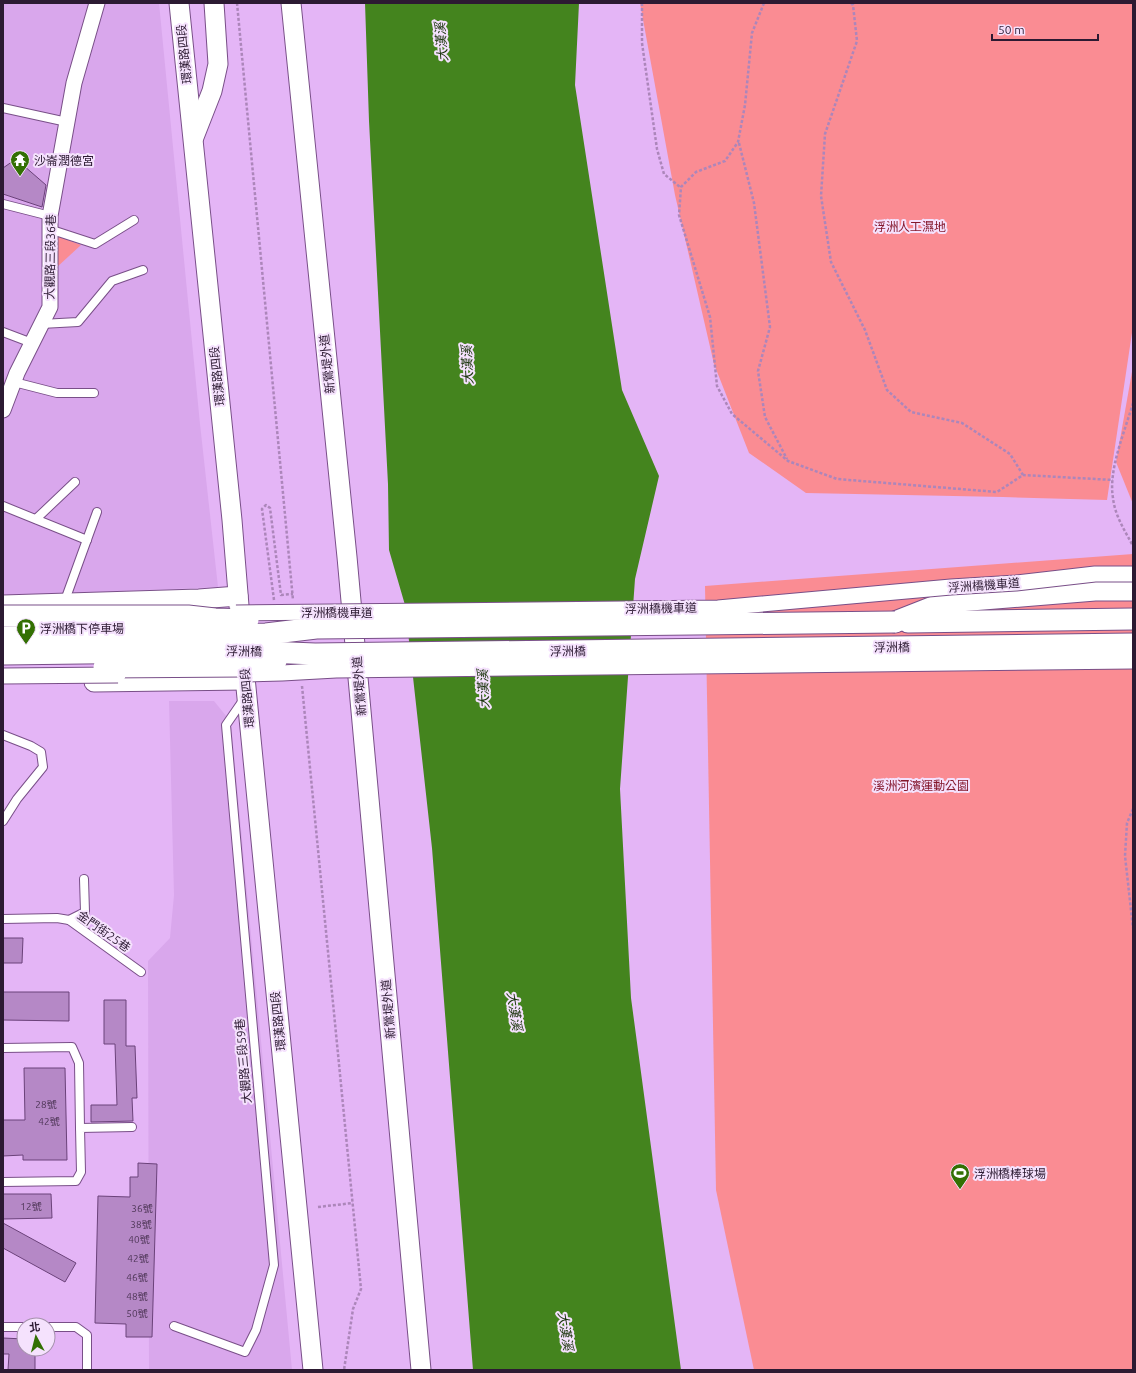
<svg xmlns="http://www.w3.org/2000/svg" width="1136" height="1373" font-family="Ubuntu,'Noto Sans TC',sans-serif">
<rect width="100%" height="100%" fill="#e4b5f6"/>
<!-- built -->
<g fill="#d9a7ec">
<polygon points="3,3 159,3 200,424 218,587 3,596"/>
<polygon points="169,701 214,701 231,722 292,1370 149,1370 148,961 170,938 174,895"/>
</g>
<!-- green -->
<g fill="#fa8c93">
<polygon points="640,3 1133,3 1133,326 1107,500 1003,497 806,493 749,453 714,364 675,195"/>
<polygon points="54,235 81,245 56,268"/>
<polygon points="1133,366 1133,504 1116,462"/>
<polygon points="1133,554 1133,1370 754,1370 716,1190 705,586"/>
</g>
<!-- water -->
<polygon fill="#44841e" points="365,3 579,3 575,85 622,390 659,476 635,579 620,789 631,998 681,1370 473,1370 432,848 405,605 389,550 388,484 369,121"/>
<!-- building -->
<g fill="#b588c6" stroke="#6b427a">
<polygon points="16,159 46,185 42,207 3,194 3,168"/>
<polygon points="3,938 23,938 22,963 3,963"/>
<polygon points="3,992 69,992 69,1021 3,1020"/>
<polygon points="104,1000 126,1000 126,1046 135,1046 137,1098 132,1098 133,1121 91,1122 91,1105 117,1105 115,1044 104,1044"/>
<polygon points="24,1068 65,1068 67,1160 23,1160 23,1155 3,1156 3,1120 25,1120"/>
<polygon points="138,1163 157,1164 152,1337 126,1337 126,1324 95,1323 98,1196 130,1197 130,1177 138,1177"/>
<polygon points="3,1194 51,1194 52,1218 3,1219"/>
<polygon points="3,1223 76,1263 65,1282 3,1248"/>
<polygon points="3,1338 24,1339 24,1349 35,1349 35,1370 8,1370 9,1354 3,1354"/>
</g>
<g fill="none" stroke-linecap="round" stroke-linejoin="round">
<!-- service casing -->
<g stroke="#794f88" stroke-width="10">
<g id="service">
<polyline points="3,108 67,122"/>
<polyline points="3,204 50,216"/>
<polyline points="49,229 95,244 134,220"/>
<polyline points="41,324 78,322 112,281 143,270"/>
<polyline points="3,332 32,343"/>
<polyline points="14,382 57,393 94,393"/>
<polyline points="3,506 87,540"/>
<polyline points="36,519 75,482"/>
<polyline points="64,603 97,512"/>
<polyline points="3,735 31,746 41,752 43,767 17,799 3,821"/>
<polyline points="3,919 57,918 69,920 141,972"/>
<polyline points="69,920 85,912 84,879"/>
<polyline points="3,1048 72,1047 79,1063 80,1128"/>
<polyline points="3,1182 76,1181 81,1172 80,1128 132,1127"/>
<polyline points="174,1326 245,1352 256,1330 274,1265 226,725 244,699"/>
<polyline points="3,1327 24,1327"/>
<polyline points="48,1327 76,1327 87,1335 87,1370"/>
</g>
</g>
<!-- minor casing -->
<g stroke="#794f88" stroke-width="17">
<polyline id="minor" points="3,410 17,373 50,307 50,216 74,83 97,3"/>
</g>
<!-- tertiary casing -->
<g stroke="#794f88" stroke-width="21">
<g id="tertiary">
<polyline points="179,3 232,520 241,630"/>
<polyline points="291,3 347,557 421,1370"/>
<polyline points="194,137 212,91 218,64 214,3"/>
<polyline points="3,605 199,599 238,596"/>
<polyline points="243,657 313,1370"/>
<polyline points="94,682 245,680"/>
</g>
</g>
<!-- secondary casing -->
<g stroke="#794f88" stroke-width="23">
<g id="secondary">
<polyline points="895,622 946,602 1095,590 1133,590"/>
<polyline points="908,622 1133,619"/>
</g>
</g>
<!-- path -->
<g stroke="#ac86ba" stroke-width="2.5" stroke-dasharray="3 2" stroke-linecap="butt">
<polyline points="237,3 293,600"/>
<polyline points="642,3 642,43 657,149 664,174 680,187"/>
<polyline points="764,3 752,33 745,105 738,142 725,161 696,172 681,187 679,215 710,317 717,386 732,414 788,461 837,479 997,492 1023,475 1113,480"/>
<polyline points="851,3 853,5 857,41 825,134 821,196 831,262 865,330 887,390 911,412 962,423 1010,454 1023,475"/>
<polyline points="739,143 754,203 770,327 758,371 765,417 787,459"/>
<path d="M1133 403C1125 431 1108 470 1113 498 1115 516 1125 531 1133 546"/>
<polyline points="274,600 262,509 266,505 270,508 281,595 293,594"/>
<polyline points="302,686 361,1289 353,1309 344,1370"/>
<polyline points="1133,809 1127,823 1125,856 1133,928"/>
<polyline points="318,1207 353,1203"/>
</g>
<!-- service -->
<use href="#service" stroke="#fff" stroke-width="8"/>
<!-- minor -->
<use href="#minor" stroke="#fff" stroke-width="15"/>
<!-- tertiary -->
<use href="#tertiary" stroke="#fff" stroke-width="19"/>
<!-- secondary -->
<use href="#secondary" stroke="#fff" stroke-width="21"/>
<!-- minor-bridge casing -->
<g stroke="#794f88" stroke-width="17" stroke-linecap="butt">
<g id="minor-bridge">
<polyline points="236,613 718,608 951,587 1016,583 1095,574 1133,574"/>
<polyline points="244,674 282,673 336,670 1133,661"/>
<polyline points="3,676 118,675"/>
</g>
</g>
<!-- secondary-bridge casing -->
<g stroke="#794f88" stroke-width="23" stroke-linecap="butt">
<g id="secondary-bridge">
<polyline points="3,616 188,616 215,619 248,620"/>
<polyline points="3,637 266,634 316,628 895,622"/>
<polyline points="3,654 244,651 315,654 1133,644"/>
<polyline points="104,667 245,666 276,661"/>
</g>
</g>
<!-- minor-bridge -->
<use href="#minor-bridge" stroke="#fff" stroke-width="15"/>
<!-- secondary-bridge -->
<use href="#secondary-bridge" stroke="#fff" stroke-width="21"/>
</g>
<!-- icons -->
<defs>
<g id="temple-pin" transform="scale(1)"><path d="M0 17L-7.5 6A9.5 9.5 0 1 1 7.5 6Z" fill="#337003" stroke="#f5e2fd"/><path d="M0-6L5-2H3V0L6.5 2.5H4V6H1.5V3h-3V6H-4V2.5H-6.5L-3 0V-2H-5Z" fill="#fff"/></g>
<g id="parking-pin" transform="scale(1)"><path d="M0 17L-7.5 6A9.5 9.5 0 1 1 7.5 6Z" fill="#337003" stroke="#f5e2fd"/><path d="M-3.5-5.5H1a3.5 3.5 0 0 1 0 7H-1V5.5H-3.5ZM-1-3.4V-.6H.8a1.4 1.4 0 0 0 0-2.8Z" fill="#fff"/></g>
<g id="stadium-pin" transform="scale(1)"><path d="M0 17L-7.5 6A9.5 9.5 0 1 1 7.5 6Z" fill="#337003" stroke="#f5e2fd"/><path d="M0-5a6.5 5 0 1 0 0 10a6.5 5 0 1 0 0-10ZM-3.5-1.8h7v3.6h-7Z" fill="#fff"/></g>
</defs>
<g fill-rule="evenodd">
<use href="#temple-pin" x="20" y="160"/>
<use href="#parking-pin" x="26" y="628"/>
<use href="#stadium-pin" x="960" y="1173"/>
</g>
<g text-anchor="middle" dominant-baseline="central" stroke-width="4" stroke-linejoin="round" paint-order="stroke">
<!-- number labels -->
<g font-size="10" fill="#4e3657">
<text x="46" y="1104">28號</text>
<text x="49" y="1121">42號</text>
<text x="31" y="1206">12號</text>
<text x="142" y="1208">36號</text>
<text x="141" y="1224">38號</text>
<text x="139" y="1239">40號</text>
<text x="138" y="1258">42號</text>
<text x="137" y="1277">46號</text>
<text x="137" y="1296">48號</text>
<text x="137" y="1313">50號</text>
</g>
<!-- street labels -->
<g font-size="12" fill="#2c1a32" stroke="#f5e2fd">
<text transform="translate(184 54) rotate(-96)">環漢路四段</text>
<text transform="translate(50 257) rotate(-89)">大觀路三段36巷</text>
<text transform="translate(327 364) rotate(-96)">新鶯堤外道</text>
<text transform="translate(217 376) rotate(-96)">環漢路四段</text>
<text transform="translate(984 585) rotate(-4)">浮洲橋機車道</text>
<text transform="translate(661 608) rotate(-1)">浮洲橋機車道</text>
<text x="337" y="612">浮洲橋機車道</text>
<text transform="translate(892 647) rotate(-1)">浮洲橋</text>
<text transform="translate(244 651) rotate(1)">浮洲橋</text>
<text transform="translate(568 651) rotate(-1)">浮洲橋</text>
<text transform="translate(359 686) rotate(-95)">新鶯堤外道</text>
<text transform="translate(247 698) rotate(-95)">環漢路四段</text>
<text transform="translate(104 931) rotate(35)">金門街25巷</text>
<text transform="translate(388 1009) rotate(-95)">新鶯堤外道</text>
<text transform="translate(278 1021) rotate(-96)">環漢路四段</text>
<text transform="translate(243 1061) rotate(-95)">大觀路三段59巷</text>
</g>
<!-- poi labels -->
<g font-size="12" fill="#2c1a32" stroke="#f5e2fd" text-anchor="start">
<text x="34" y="160">沙崙潤德宮</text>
<text x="40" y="628">浮洲橋下停車場</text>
<text x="974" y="1173">浮洲橋棒球場</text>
</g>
<!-- park labels -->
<g font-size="12" fill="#84172c" stroke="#f5e2fd">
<text x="910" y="226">浮洲人工濕地</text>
<text x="921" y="785">溪洲河濱運動公園</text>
</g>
<!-- water labels -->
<g font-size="13" font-style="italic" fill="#1a340c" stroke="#f5e2fd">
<text transform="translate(441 42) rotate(-95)">大漢溪</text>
<text transform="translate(467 365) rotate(-93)">大漢溪</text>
<text transform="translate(483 689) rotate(-93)">大漢溪</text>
<text transform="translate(515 1011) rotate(81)">大漢溪</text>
<text transform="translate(566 1331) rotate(81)">大漢溪</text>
</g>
</g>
<!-- border -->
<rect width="1136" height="1373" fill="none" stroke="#2c1a32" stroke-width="8"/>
<!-- north arrow -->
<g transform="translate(36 1337) rotate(353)"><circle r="19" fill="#f5e2fd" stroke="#a592ac"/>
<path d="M0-3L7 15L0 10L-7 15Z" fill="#337003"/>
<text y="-6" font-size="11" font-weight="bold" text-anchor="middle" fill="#2c1a32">北</text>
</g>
<!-- scale -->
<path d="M992 34v6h106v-6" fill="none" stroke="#2c1a32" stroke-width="2"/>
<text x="998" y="34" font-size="12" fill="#2c1a32" stroke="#f5e2fd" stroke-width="3" paint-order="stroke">50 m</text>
</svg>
